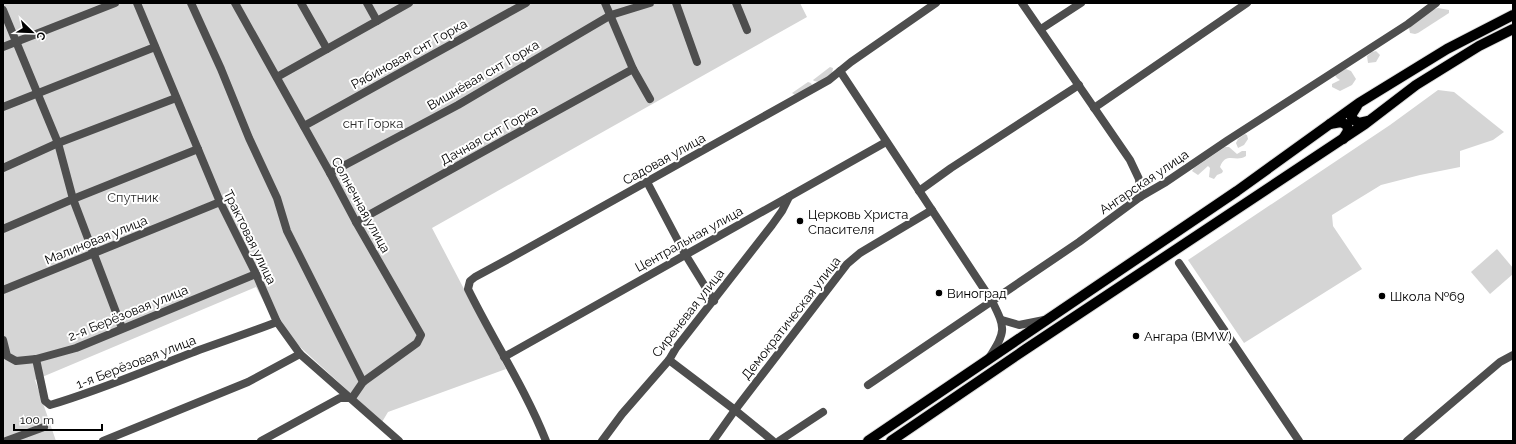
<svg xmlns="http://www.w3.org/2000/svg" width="1516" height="444" font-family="Raleway,sans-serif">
<rect width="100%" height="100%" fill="#fff"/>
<!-- green -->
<g fill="#d5d5d5">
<polygon points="3,3 800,3 807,17 432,228 506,369 388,412 382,422 276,325 256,287 35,380 56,441 3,441"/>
<polygon points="1438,8 1449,10 1449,13 1418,33 1415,34 1410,33 1409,28 1431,10"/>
<polygon points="1376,51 1380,55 1376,62 1368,63 1367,56 1372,52"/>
<polygon points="830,67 833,68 832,74 819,82 814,81 813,80"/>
<polygon points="1346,69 1351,71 1356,79 1352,85 1340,91 1332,87 1332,84 1340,80 1337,78 1334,74"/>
<polygon points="808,82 811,83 812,85 810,87 795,95 792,93"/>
<polygon points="1438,90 1454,92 1504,132 1493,140 1460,151 1460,167 1420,175 1381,185 1332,215 1333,226 1362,269 1244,343 1188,260 1390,125"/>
<polygon points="1245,134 1247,135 1248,139 1244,145 1238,148 1236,143 1238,139"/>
<path d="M1225 147H1229L1237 154 1242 151H1246V156C1236 163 1226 151 1220 167L1223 171 1222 173 1217 175 1214 179 1209 177 1210 168 1208 166 1198 175 1192 171 1194 168Z"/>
<polygon points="1497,249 1513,268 1513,274 1490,294 1471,272"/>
</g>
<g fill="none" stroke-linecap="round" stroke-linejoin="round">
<!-- major casing -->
<g stroke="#dbdbdb" stroke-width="12">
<g id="major">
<polyline points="1357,106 1352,114 1352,119 1359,123 1368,121"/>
<polyline points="1330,124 1341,122 1347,125 1348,131 1343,139"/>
<polyline points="868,441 1237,191 1359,103 1447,49 1513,15"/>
<polyline points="891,441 1026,349 1365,124 1416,85 1479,46 1513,29"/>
</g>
</g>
<!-- minor -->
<g stroke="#4e4e4e" stroke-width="8">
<polyline points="137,3 220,202 256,274 277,322 300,354 399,441"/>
<polyline points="191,3 221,69 249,138 277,198 287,231 363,382"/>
<polyline points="235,3 330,173 356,222 421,335 417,343 363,382 352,398"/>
<polyline points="301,3 327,49"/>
<polyline points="367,3 377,21"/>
<polyline points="605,3 633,69 650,99"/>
<polyline points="676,3 697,62"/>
<polyline points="736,3 747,30"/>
<polyline points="1022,3 1130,160 1139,179 1140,197"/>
<polyline points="3,10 58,143 73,199 122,328"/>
<polyline points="1041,29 1081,3"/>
<polyline points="3,47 115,3"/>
<path d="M840 71 992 301C1006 329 1006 331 989 358"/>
<polyline points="277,77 409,3"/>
<polyline points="3,107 155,47"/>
<polyline points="1094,108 1247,3"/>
<polyline points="304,126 526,3"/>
<polyline points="3,168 58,143 176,98"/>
<polyline points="330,173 458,105 611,15 650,3"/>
<polyline points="647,182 685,254 714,301"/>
<polyline points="919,191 951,168 1079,85"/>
<polyline points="356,222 633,69"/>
<polyline points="3,229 73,199 198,149"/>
<polyline points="1179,263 1299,441"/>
<polyline points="3,290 220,202"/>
<polyline points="1002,320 1019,325 1044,320"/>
<polyline points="3,340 7,356 16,361 36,359 76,348 256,274"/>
<polyline points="504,357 886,142"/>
<path d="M36 359 45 401 50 405C101 390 149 369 199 350 225 341 251 332 277 322"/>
<polyline points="669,360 735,410 847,264 860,253 932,210"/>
<polyline points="868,385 1079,242 1140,197 1166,182 1228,140 1408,24 1436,3"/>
<polyline points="6,441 44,427"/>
<polyline points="103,441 248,382 300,354"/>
<polyline points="261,441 340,398 352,398"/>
<path d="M546 441C525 388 493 340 468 289L470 281 475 277 512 257 829 80 851 62 936 3"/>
<polyline points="602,441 622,414 669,360 676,348 772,225 782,211 789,197"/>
<polyline points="713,441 735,410 773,441"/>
<polyline points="779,441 823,412"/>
<polyline points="1407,441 1500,362 1513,355"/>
</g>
<!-- major -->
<use href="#major" stroke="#000" stroke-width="10"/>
</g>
<!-- markers -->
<g fill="#000" stroke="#fff" stroke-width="1.5">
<circle cx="800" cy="221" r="4"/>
<circle cx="939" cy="293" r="4"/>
<circle cx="1382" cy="296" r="4"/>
<circle cx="1136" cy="336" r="4"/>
</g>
<g text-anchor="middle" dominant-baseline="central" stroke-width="4" stroke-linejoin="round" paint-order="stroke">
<!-- street labels -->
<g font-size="13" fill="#000" stroke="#fff">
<text transform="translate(409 54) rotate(-29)">Рябиновая снт Горка</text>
<text transform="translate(483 75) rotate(-30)">Вишнёвая снт Горка</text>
<text transform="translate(489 135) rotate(-29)">Дачная снт Горка</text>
<text transform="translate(664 159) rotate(-29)">Садовая улица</text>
<text transform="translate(1144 182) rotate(-34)">Ангарская улица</text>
<text transform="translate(361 205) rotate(61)">Солнечная улица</text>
<text transform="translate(250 237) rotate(64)">Трактовая улица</text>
<text transform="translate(689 239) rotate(-29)">Центральная улица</text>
<text transform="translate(96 240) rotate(-22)">Малиновая улица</text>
<text transform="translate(128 313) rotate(-22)">2-я Берёзовая улица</text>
<text transform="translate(688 313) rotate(-52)">Сиреневая улица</text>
<text transform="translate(791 318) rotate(-52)">Демократическая улица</text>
<text transform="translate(136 362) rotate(-21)">1-я Берёзовая улица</text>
</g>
<!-- park labels -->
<g font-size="13" fill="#2c2c2c" stroke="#fff">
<text x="373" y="123">снт Горка</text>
<text x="133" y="197">Спутник</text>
</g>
<!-- poi labels -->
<g font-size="13" fill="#000" stroke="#fff" text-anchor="start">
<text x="808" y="214">Церковь Христа<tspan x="808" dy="15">Спасителя</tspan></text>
<text x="947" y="293">Виноград</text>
<text x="1390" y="296">Школа №69</text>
<text x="1144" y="336">Ангара (BMW)</text>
</g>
</g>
<!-- border -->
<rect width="1516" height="444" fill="none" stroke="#000000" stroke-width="8"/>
<!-- north arrow -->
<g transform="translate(32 32) rotate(113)" stroke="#ffffff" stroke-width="3" paint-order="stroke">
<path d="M0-3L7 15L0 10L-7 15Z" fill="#000000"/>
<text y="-6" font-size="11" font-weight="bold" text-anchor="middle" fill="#000000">С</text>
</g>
<!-- scale -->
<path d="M14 424v6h88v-6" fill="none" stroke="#000000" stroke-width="2"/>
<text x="20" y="424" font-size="12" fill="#000000" stroke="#ffffff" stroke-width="3" paint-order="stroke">100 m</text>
</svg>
